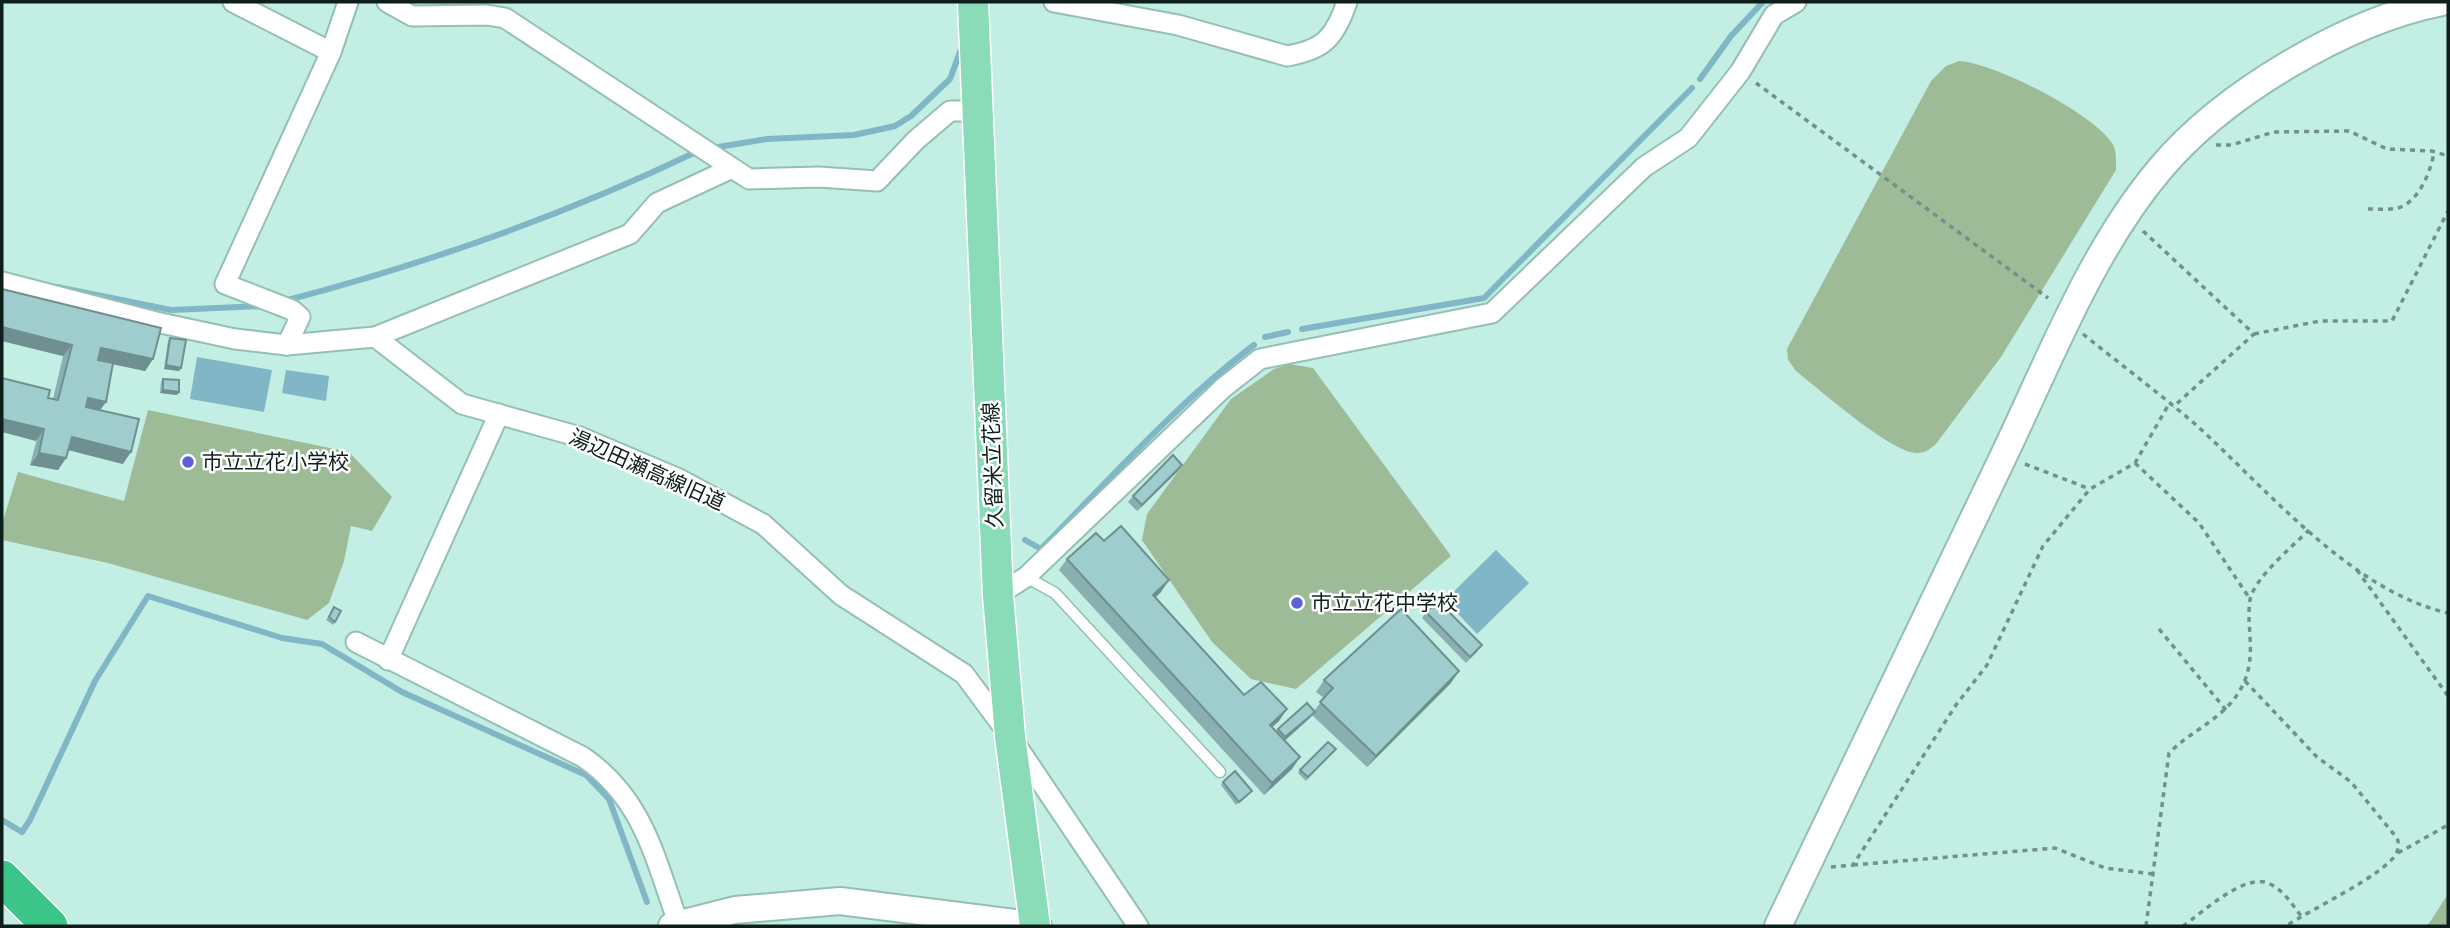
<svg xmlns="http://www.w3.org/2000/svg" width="2450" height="928" font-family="Bitter,'Noto Sans JP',serif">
<rect width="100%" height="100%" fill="#c2eee4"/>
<!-- green -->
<g fill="#9ebb98">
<path d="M1959 61C1995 63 2092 113 2112 143 2117 151 2116 161 2116 170L2001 357 1936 444C1930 449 1926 453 1917 453 1891 453 1819 389 1796 371L1788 360 1787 349 1931 81 1946 66Z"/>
<polygon points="1289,364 1313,368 1451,556 1296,689 1251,679 1212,642 1142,540 1147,514 1231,399 1274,369"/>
<polygon points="148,410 349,452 392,497 372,531 351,526 344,561 329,603 307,620 108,563 2,540 2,524 18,472 124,501"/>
<polygon points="2448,894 2448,926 2426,926 2430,922"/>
</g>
<!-- water -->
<g fill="#81b6c6">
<polygon points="197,357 272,370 264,412 190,399"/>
<polygon points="286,370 329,376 326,401 282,393"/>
<polygon points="1496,550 1529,583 1477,634 1445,600"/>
</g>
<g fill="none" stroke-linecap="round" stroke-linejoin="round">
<!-- stream -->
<g stroke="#81b6c6" stroke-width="6">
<polyline points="1700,79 1731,36 1763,2"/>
<polyline points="712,148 767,139 854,135 895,126 911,116 950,79 961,49"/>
<polyline points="57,287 171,310 264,306"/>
<path d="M284 301C426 264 565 215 698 151"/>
<polyline points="1302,329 1484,298 1692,88"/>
<polyline points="1265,337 1288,332"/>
<path d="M1025 540 1041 549C1109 480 1176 404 1254 345"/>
<polyline points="2,820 22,832 30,820 95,681 148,596 282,638 322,644 402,692 586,775 609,799 647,902"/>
</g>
<!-- lane casing -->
<g stroke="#94bfb5" stroke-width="13">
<polyline id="lane" points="1026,577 1055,593 1220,772"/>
</g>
<!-- street casing -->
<g stroke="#94bfb5" stroke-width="23">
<g id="street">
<polyline points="233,2 331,52"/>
<polyline points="387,2 412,16 487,15 505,18 749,179 819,177 877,181 916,140 950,111 978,111"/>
<path d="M1054 2 1178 25 1287 56C1324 50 1335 37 1347 2"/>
<polyline points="2,282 156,322 235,339 287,345 375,337 630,234 657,203 730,169"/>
<polyline points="375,337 462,404 580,437 677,478 763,524 841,595 964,674 1010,736 1138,926"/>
<polyline points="287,345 300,317 292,310 225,284 331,52 348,2"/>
<polyline points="998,595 1026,577 1223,388 1260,359 1492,313 1644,167 1688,138 1740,72 1774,15 1796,2"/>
<path d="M356 642 583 757C644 799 655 859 679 925"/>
<polyline points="388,660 499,414"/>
</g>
</g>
<!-- secondary casing -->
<g stroke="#94bfb5" stroke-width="30">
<g id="secondary">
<polyline points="672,926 735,910 840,901 1038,926"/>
<path d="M1778 926C1853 769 1929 612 2004 455 2050 359 2091 251 2160 169 2223 94 2346 21 2442 2"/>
</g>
</g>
<!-- primary casing -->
<g stroke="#fff" stroke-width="33">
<polyline id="primary" points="973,2 998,595 1010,736 1035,926"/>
</g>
<!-- highway casing -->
<g stroke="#fff" stroke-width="38">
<polyline id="highway" points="2,878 50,926"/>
</g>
<!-- path -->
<g stroke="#71918a" stroke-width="3.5" stroke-dasharray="5 5" stroke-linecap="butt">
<polyline points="1756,83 2048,298"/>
<polyline points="2216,145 2231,145 2274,132 2349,131 2387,149 2432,151 2448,156"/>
<path d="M2368 209C2378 209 2389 210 2398 208 2419 202 2431 171 2434 152"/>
<polyline points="2143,231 2254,334 2173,407"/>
<path d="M2083 334C2120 364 2159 393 2195 424 2267 489 2351 591 2448 613"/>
<polyline points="2254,334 2320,321 2392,321 2448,211"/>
<polyline points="2135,463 2199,523 2250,599"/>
<polyline points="2025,464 2090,489"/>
<polyline points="2357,570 2448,696"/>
<polyline points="2159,629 2226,710"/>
<path d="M2245 681 2317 757 2351 782 2397 838C2399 843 2399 848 2396 854 2384 875 2310 910 2286 926"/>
<polyline points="2398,853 2448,825"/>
<polyline points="1853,865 2055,848 2105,868 2153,874"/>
<polyline points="1831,867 1853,865 1956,705 1987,665 2043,546 2090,489 2135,463 2169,404"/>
<path d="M2146 926 2169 753C2195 727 2230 717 2245 680 2256 651 2246 626 2250 600 2254 578 2293 546 2309 530"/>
<path d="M2183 926C2202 913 2246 871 2270 884 2284 891 2292 904 2301 916"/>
</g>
<!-- lane -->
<use href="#lane" stroke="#fff" stroke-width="10"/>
<!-- street -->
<use href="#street" stroke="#fff" stroke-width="19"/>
<!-- secondary -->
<use href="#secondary" stroke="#fff" stroke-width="26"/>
<!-- primary -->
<use href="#primary" stroke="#8adcb8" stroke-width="30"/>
<!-- highway -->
<use href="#highway" stroke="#3cc588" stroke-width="35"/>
</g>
<!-- wall -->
<g fill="#89afb0">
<polygon points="2,289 153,359 145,371 113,364 106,402 100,410 123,464 69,450 66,458 58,470 30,465 48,398 53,399 63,356 2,341"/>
<polygon points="170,338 181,368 179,371 164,369 168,341"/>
<polygon points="163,379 177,395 160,393 161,382"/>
<polygon points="1178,471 1137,511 1128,502 1133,496"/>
<polygon points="1067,559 1161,592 1156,597 1244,695 1287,709 1279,721 1272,727 1276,732 1278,729 1314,711 1324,698 1316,692 1324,680 1451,683 1367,767 1312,715 1284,741 1300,757 1292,769 1264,795 1059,570"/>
<polygon points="334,607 341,611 333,625 326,620"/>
<polygon points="1426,612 1478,651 1466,663 1422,618"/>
<polygon points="1336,749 1306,781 1298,773 1300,770"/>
<polygon points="1223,782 1252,791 1236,805 1221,785"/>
</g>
<!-- shaded-wall -->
<g fill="#6f8f90">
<polygon points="2,327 72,345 63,356 2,341"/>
<polygon points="101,348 153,359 145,371 93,360"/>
<polygon points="166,365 181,368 179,371 164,369"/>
<polygon points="163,390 179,392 177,395 160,393"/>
<polygon points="88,398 106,402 98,413 80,409"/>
<polygon points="2,419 44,429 36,441 2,432"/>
<polygon points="72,437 131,452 123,464 64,449"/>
<polygon points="39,453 66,458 58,470 30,465"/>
<polygon points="1182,465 1178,471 1137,511 1142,505"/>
<polygon points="1169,580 1161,592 1145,607 1153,595"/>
<polygon points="1459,671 1451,683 1367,767 1376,756"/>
<polygon points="1287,709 1279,721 1261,737 1270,725"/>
<polygon points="1315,712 1310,718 1281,744 1285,737"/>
<polygon points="1300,757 1292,769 1264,795 1272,783"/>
</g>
<!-- building -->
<g fill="#9fcccd" stroke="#6f8f90" stroke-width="2">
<polygon points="2,289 161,328 153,359 101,348 98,360 113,363 106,402 88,398 86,407 139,419 131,452 72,437 66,458 39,453 44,429 2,419 2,378 50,390 48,398 58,400 72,345 2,327"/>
<polygon points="170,338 186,340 181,368 166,365"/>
<polygon points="163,379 179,380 179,392 163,390"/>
<polygon points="1173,455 1182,465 1142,505 1133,496"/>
<polygon points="1121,526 1169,580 1153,595 1244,695 1261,682 1287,709 1270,725 1300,757 1272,783 1067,559 1096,533 1104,541"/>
<polygon points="1438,601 1482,645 1470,657 1426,612"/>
<polygon points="334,607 341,611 335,622 329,617"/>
<polygon points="1401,609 1459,671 1376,756 1320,702 1333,688 1324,680"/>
<polygon points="1307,703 1315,712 1285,737 1278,729"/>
<polygon points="1328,742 1336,749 1308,777 1300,770"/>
<polygon points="1235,771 1252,791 1239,802 1223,782"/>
</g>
<!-- markers -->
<g fill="#5d60d8" stroke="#fff" stroke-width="2.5">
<circle cx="188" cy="462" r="7"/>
<circle cx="1297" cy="603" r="7"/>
</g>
<g text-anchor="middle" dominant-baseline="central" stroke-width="5" stroke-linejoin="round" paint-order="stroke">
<!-- poi labels -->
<g font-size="21" fill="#0e1f1b" stroke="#fff" text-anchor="start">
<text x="202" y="462">市立立花小学校</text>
<text x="1311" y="603">市立立花中学校</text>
</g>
<!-- street labels -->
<g font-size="21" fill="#0e1f1b" stroke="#fff">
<text transform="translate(993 465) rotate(-92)">久留米立花線</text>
<text transform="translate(647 470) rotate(24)">湯辺田瀬高線旧道</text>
</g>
</g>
<!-- border -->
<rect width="2450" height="928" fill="none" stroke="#0e1f1b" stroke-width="7"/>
</svg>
